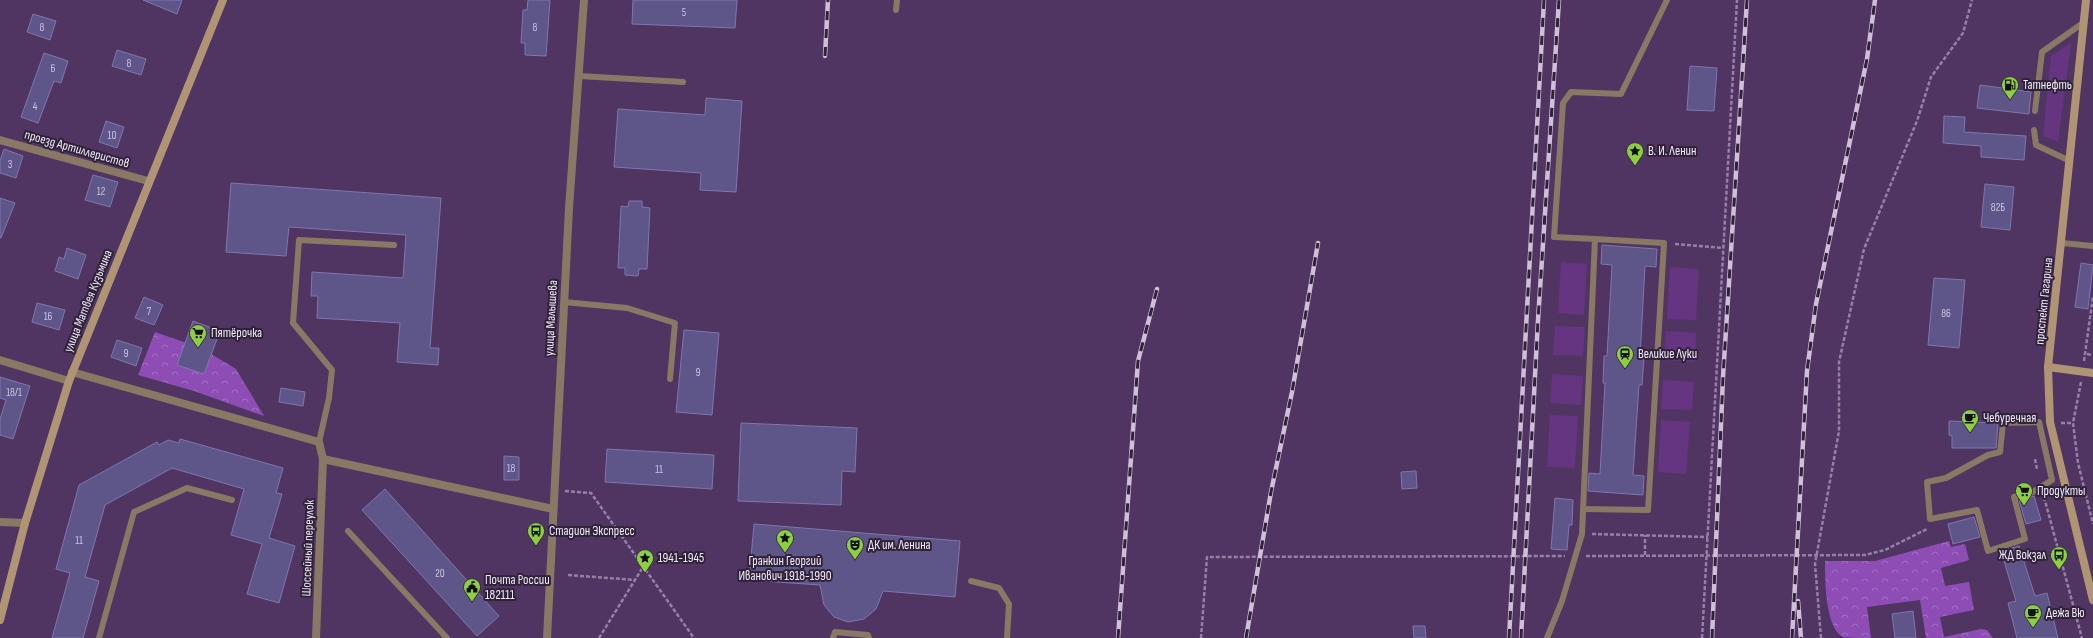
<svg xmlns="http://www.w3.org/2000/svg" width="2093" height="638" font-family="'Sofia Sans Condensed',sans-serif">
<defs>
<pattern id="forest-crowns" width="20" height="18" patternUnits="userSpaceOnUse"><rect width="20" height="18" fill="#8e4db5"/><path d="M2 6a3 3 0 1 1 6 0M12 15a3 3 0 1 1 6 0" fill="none" stroke="#a46fc4"/></pattern>
</defs>
<rect width="100%" height="100%" fill="#503562"/>
<!-- grass -->
<g fill="#653581">
<polygon points="2071,43 2058,142 2043,136 2051,56"/>
<polygon points="1561,262 1587,264 1584,315 1558,313"/>
<polygon points="1670,267 1699,269 1696,320 1667,319"/>
<polygon points="1555,326 1585,327 1583,356 1553,355"/>
<polygon points="1666,331 1696,333 1695,362 1664,360"/>
<polygon points="1552,374 1583,376 1581,405 1550,403"/>
<polygon points="1663,380 1694,382 1692,410 1661,409"/>
<polygon points="1550,415 1578,416 1575,468 1547,467"/>
<polygon points="1661,420 1690,422 1686,474 1658,472"/>
</g>
<!-- forest -->
<g fill="url(#forest-crowns)">
<polygon points="155,332 201,348 236,369 264,416 194,391 138,375"/>
<path d="M1949 541 1951 547 1965 544 1969 560 1941 568 1945 586 1969 582 1974 610 1940 617 1944 637 1981 629 1987 630 1993 638H1926L1920 600 1867 607 1871 638C1864 638 1849 638 1843 637 1825 628 1825 579 1825 561H1875Z"/>
</g>
<!-- building -->
<g fill="#5e5588" stroke="#7f77ac">
<polygon points="143,0 182,0 177,14"/>
<polygon points="528,0 550,0 546,56 525,55 525,43 521,43 523,10 527,10"/>
<polygon points="633,0 737,0 735,28 632,24"/>
<polygon points="33,14 56,21 50,40 27,32"/>
<polygon points="117,50 146,59 141,75 112,66"/>
<polygon points="44,53 68,61 61,83 54,81 38,123 21,117"/>
<polygon points="1690,66 1717,68 1714,111 1687,110"/>
<polygon points="1980,85 2031,92 2029,114 1977,108"/>
<polygon points="706,98 742,101 736,192 700,190 701,173 614,167 618,109 705,115"/>
<polygon points="1944,116 1965,117 1964,132 2026,136 2024,160 1981,157 1981,146 1943,143"/>
<polygon points="106,121 124,127 117,148 99,142"/>
<polygon points="4,149 23,156 16,178 0,173 0,161"/>
<polygon points="93,175 118,182 110,207 85,200"/>
<polygon points="231,183 441,198 430,348 439,348 438,365 397,362 400,323 317,318 318,296 311,296 312,272 403,278 406,235 289,227 286,256 226,252"/>
<polygon points="1985,184 2014,187 2010,230 1981,227"/>
<polygon points="0,198 15,203 1,238 0,238"/>
<polygon points="629,201 642,201 642,207 650,208 647,269 639,269 638,276 625,275 625,268 618,268 621,206 628,207"/>
<polygon points="1602,245 1657,249 1656,267 1645,266 1640,358 1644,358 1643,372 1642,385 1639,385 1633,475 1644,476 1643,495 1588,491 1589,473 1600,474 1605,383 1603,383 1604,356 1607,356 1612,265 1601,264"/>
<polygon points="67,248 86,255 78,279 55,271 59,257 64,259"/>
<polygon points="2081,263 2093,265 2088,309 2075,307"/>
<polygon points="1934,278 1965,280 1959,348 1928,345"/>
<polygon points="144,297 163,305 154,325 135,318"/>
<polygon points="37,303 65,310 59,330 32,322"/>
<polygon points="193,321 220,331 204,374 177,365"/>
<polygon points="684,330 719,333 712,415 676,412"/>
<polygon points="117,340 142,348 136,366 111,357"/>
<polygon points="0,377 30,386 13,439 0,435 0,419 6,400 0,398"/>
<polygon points="281,388 305,392 303,406 279,402"/>
<polygon points="1949,421 1998,423 1996,448 1952,448 1952,436 1949,435"/>
<polygon points="741,423 857,428 855,472 842,471 841,505 738,501"/>
<polygon points="180,439 283,468 276,493 282,494 269,538 295,546 279,603 247,594 262,544 231,535 244,489 172,468 105,505 85,577 99,581 83,638 52,638 70,573 56,569 79,485 157,442 159,445 168,440 179,443"/>
<polygon points="607,449 714,455 712,489 605,482"/>
<polygon points="504,456 519,457 519,480 504,480"/>
<polygon points="1416,471 1417,488 1402,489 1401,472"/>
<polygon points="385,489 499,616 477,636 362,510"/>
<polygon points="2034,496 2041,520 2026,524 2019,500"/>
<polygon points="1555,498 1573,500 1572,525 1569,525 1567,550 1551,549"/>
<polygon points="1974,517 1980,537 1953,544 1948,524"/>
<polygon points="754,524 960,541 955,597 883,591 876,609 864,619 848,622 834,617 824,605 820,585 749,580"/>
<polygon points="2019,546 2035,596 2047,593 2058,638 2017,638 2008,603 2016,601 2001,551"/>
<polygon points="1913,611 1916,638 1895,638 1892,614"/>
<polygon points="1413,626 1425,626 1426,638 1414,638"/>
</g>
<g fill="none" stroke-linecap="round" stroke-linejoin="round">
<!-- path -->
<g stroke="#9680a4" stroke-width="2.5" stroke-dasharray="4 2" stroke-linecap="butt">
<polyline points="1675,244 1723,248"/>
<polyline points="2087,354 2093,355"/>
<polyline points="2084,361 2093,296"/>
<polyline points="2081,382 2073,423 2078,463 2093,524"/>
<polyline points="2061,423 2073,423"/>
<polyline points="2035,459 2037,469"/>
<polyline points="565,491 591,493 694,638"/>
<polyline points="2044,497 2082,638"/>
<polyline points="1592,534 1708,537"/>
<polyline points="1645,555 1645,535"/>
<polyline points="1586,556 1865,555 1885,550 1927,529"/>
<polyline points="568,575 635,580"/>
<polyline points="599,638 643,567"/>
<polyline points="1201,638 1207,557 1565,556"/>
<polyline points="1702,638 1737,0"/>
<polyline points="1821,638 1815,564 1839,431 1839,362 1864,249 1917,121 1931,77 1963,33 1972,0"/>
</g>
<!-- service -->
<g stroke="#897864" stroke-width="6">
<polyline points="896,10 897,0"/>
<polyline points="579,76 683,82"/>
<polyline points="2035,111 2042,52 2083,23"/>
<polyline points="2034,130 2036,145 2068,160"/>
<polyline points="2062,243 2093,246"/>
<polyline points="564,302 627,308 675,323 670,379"/>
<polygon points="2039,422 2052,480 2033,492 2014,497 2025,539 1988,551 1977,510 1930,519 1927,482 1946,478 1988,455 2000,452 2003,423"/>
<polyline points="319,442 329,398 332,370 293,323 299,240 394,245"/>
<polyline points="1583,509 1648,510 1664,243 1595,239"/>
<polyline points="348,531 447,638"/>
<polyline points="971,581 999,588 1009,604 1007,638"/>
<polyline points="99,638 134,512 187,488 232,500"/>
<polyline points="833,638 835,632 868,635 869,638"/>
<polyline points="1547,638 1562,601 1582,534 1595,239 1554,237 1563,103 1571,92 1621,94 1667,0"/>
</g>
<!-- minor -->
<g stroke="#897864" stroke-width="8">
<polyline points="0,140 148,181"/>
<polyline points="0,360 69,381"/>
<polyline points="72,372 319,442 323,459 316,638"/>
<polyline points="323,459 553,509"/>
<polyline points="0,522 25,523"/>
</g>
<!-- tertiary -->
<polyline stroke="#897864" stroke-width="8" points="547,638 569,208 584,0"/>
<!-- secondary -->
<g stroke="#b09575" stroke-width="8">
<polyline points="2086,0 2048,367 2050,422 2093,600"/>
<polyline points="2048,367 2093,373"/>
<polyline points="0,620 25,523 69,381 223,0"/>
</g>
<!-- rail casing -->
<g stroke="#cfbfda" stroke-width="4.5">
<g id="rail">
<polyline points="825,56 828,0"/>
<polyline points="1798,601 1801,638"/>
<polyline points="1118,638 1138,361 1157,289"/>
<polyline points="1246,638 1271,492 1292,392 1318,243"/>
<polyline points="1509,638 1544,0"/>
<polyline points="1521,638 1538,320 1559,0"/>
<polyline points="1712,638 1723,377 1747,0"/>
<polyline points="1792,638 1807,371 1816,304 1867,59 1875,0"/>
</g>
</g>
<!-- rail -->
<use href="#rail" stroke="#2f2338" stroke-width="3" stroke-dasharray="9" stroke-linecap="butt"/>
</g>
<!-- icons -->
<defs>
<g id="fuel-pin" transform="scale(0.9)"><path d="M0 17L-7.5 6A9.5 9.5 0 1 1 7.5 6Z" fill="#8ece43" stroke="#2f2338"/><path d="M-5.5-6h7V0h2V4h1.3V-2.5L3-4.5l.8-.8L6-3V5H2.5V1h-1V6h-7ZM-4.2-4.7v3.2H.2V-4.7Z" fill="#111"/></g>
<g id="sight-pin" transform="scale(0.9)"><path d="M0 17L-7.5 6A9.5 9.5 0 1 1 7.5 6Z" fill="#8ece43" stroke="#2f2338"/><path d="M0-6L1.8-2.2L6-1.7L2.9 1.2L3.7 5.4L0 3.3L-3.7 5.4L-2.9 1.2L-6-1.7L-1.8-2.2Z" fill="#111"/></g>
<g id="supermarket-pin" transform="scale(0.9)"><path d="M0 17L-7.5 6A9.5 9.5 0 1 1 7.5 6Z" fill="#8ece43" stroke="#2f2338"/><path d="M-6-5.5h2.5l.6 2H6L4.5 2H-2.5L-4.4-4H-6ZM-1.5 3.2a1.3 1.3 0 1 0 .1 0ZM3 3.2a1.3 1.3 0 1 0 .1 0Z" fill="#111"/></g>
<g id="station-pin" transform="scale(0.9)"><path d="M0 17L-7.5 6A9.5 9.5 0 1 1 7.5 6Z" fill="#8ece43" stroke="#2f2338"/><path d="M-3-6H3Q5-6 5-4V2Q5 4 3 4L4.5 6H3L1.5 4h-3L-3 6H-4.5L-3 4Q-5 4-5 2V-4Q-5-6-3-6ZM-3.5-4v3h7v-3ZM-3.5 1v1.5H-2V1ZM2 1v1.5H3.5V1Z" fill="#111"/></g>
<g id="cafe-pin" transform="scale(0.9)"><path d="M0 17L-7.5 6A9.5 9.5 0 1 1 7.5 6Z" fill="#8ece43" stroke="#2f2338"/><path d="M-5.5-4.5H6V0H3Q3 3.5 0 3.5H-2.5Q-5.5 3.5-5.5 0ZM3-3.2v2h1.7v-2ZM-6 4.5H4V6H-6Z" fill="#111"/></g>
<g id="bus-pin" transform="scale(0.9)"><path d="M0 17L-7.5 6A9.5 9.5 0 1 1 7.5 6Z" fill="#8ece43" stroke="#2f2338"/><path d="M-5-6H5V4H4V6H2V4H-2V6H-4V4H-5ZM-3.5-4V0h7V-4ZM-3.5 1.2v1.5H-2V1.2ZM2 1.2v1.5H3.5V1.2Z" fill="#111"/></g>
<g id="theatre-pin" transform="scale(0.9)"><path d="M0 17L-7.5 6A9.5 9.5 0 1 1 7.5 6Z" fill="#8ece43" stroke="#2f2338"/><path d="M-5-5.5Q0-4 5-5.5V0Q5 5 0 6Q-5 5-5 0ZM-3.3-2.5H-1v1.5H-3.3ZM1-2.5H3.3v1.5H1ZM-2.8 1Q0 5.5 2.8 1Z" fill="#111"/></g>
<g id="civic-pin" transform="scale(0.9)"><path d="M0 17L-7.5 6A9.5 9.5 0 1 1 7.5 6Z" fill="#8ece43" stroke="#2f2338"/><path d="M-.6-6.5H3V-4.5H.6V-3L4-1V1h2V6H-6V1h2V-1L-.6-3ZM-1.2 2.5V6h2.4V2.5Z" fill="#111"/></g>
</defs>
<g fill-rule="evenodd">
<use href="#fuel-pin" x="2010" y="85"/>
<use href="#sight-pin" x="1635" y="151"/>
<use href="#supermarket-pin" x="198" y="333"/>
<use href="#station-pin" x="1625" y="354"/>
<use href="#cafe-pin" x="1970" y="418"/>
<use href="#supermarket-pin" x="2024" y="491"/>
<use href="#bus-pin" x="536" y="531"/>
<use href="#sight-pin" x="785" y="538"/>
<use href="#theatre-pin" x="855" y="545"/>
<use href="#bus-pin" x="2059" y="555"/>
<use href="#sight-pin" x="645" y="558"/>
<use href="#civic-pin" x="472" y="587"/>
<use href="#cafe-pin" x="2033" y="613"/>
</g>
<g text-anchor="middle" dominant-baseline="central" stroke-width="4" stroke-linejoin="round" paint-order="stroke">
<!-- number labels -->
<g font-size="11" fill="#cfc3e0">
<text x="684" y="12">5</text>
<text x="42" y="27">8</text>
<text x="535" y="27">8</text>
<text x="129" y="63">8</text>
<text x="53" y="68">6</text>
<text x="35" y="106">4</text>
<text x="112" y="135">10</text>
<text x="10" y="164">3</text>
<text x="101" y="191">12</text>
<text x="1998" y="207">82Б</text>
<text x="149" y="311">7</text>
<text x="1946" y="313">86</text>
<text x="48" y="316">16</text>
<text x="126" y="353">9</text>
<text x="698" y="372">9</text>
<text x="14" y="392">18/1</text>
<text x="511" y="468">18</text>
<text x="659" y="469">11</text>
<text x="79" y="540">11</text>
<text x="440" y="573">20</text>
</g>
<!-- poi labels -->
<g font-size="13" fill="#f5e8fe" stroke="#2f2338" text-anchor="start">
<text x="2023" y="85">Татнефть</text>
<text x="1648" y="151">В. И. Ленин</text>
<text x="211" y="333">Пятёрочка</text>
<text x="1638" y="354">Великие Луки</text>
<text x="1983" y="418">Чебуречная</text>
<text x="2037" y="491">Продукты</text>
<text x="549" y="531">Стадион Экспресс</text>
<text x="868" y="545">ДК им. Ленина</text>
<text x="2046" y="555" text-anchor="end">ЖД Вокзал</text>
<text x="658" y="558">1941-1945</text>
<text x="785" y="561" text-anchor="middle">Гранкин Георгий<tspan x="785" dy="15">Иванович 1918-1990</tspan></text>
<text x="485" y="580">Почта России<tspan x="485" dy="15">182111</tspan></text>
<text x="2046" y="613">Дежа Вю</text>
</g>
<!-- street labels -->
<g font-size="13" fill="#f5e8fe" stroke="#2f2338">
<text transform="translate(77 149) rotate(16)">проезд Артиллеристов</text>
<text transform="translate(88 301) rotate(-68)">улица Матвея Кузьмина</text>
<text transform="translate(2044 301) rotate(-84)">проспект Гагарина</text>
<text transform="translate(551 318) rotate(-87)">улица Малышева</text>
<text transform="translate(308 548) rotate(-88)">Шоссейный переулок</text>
</g>
</g>
</svg>
